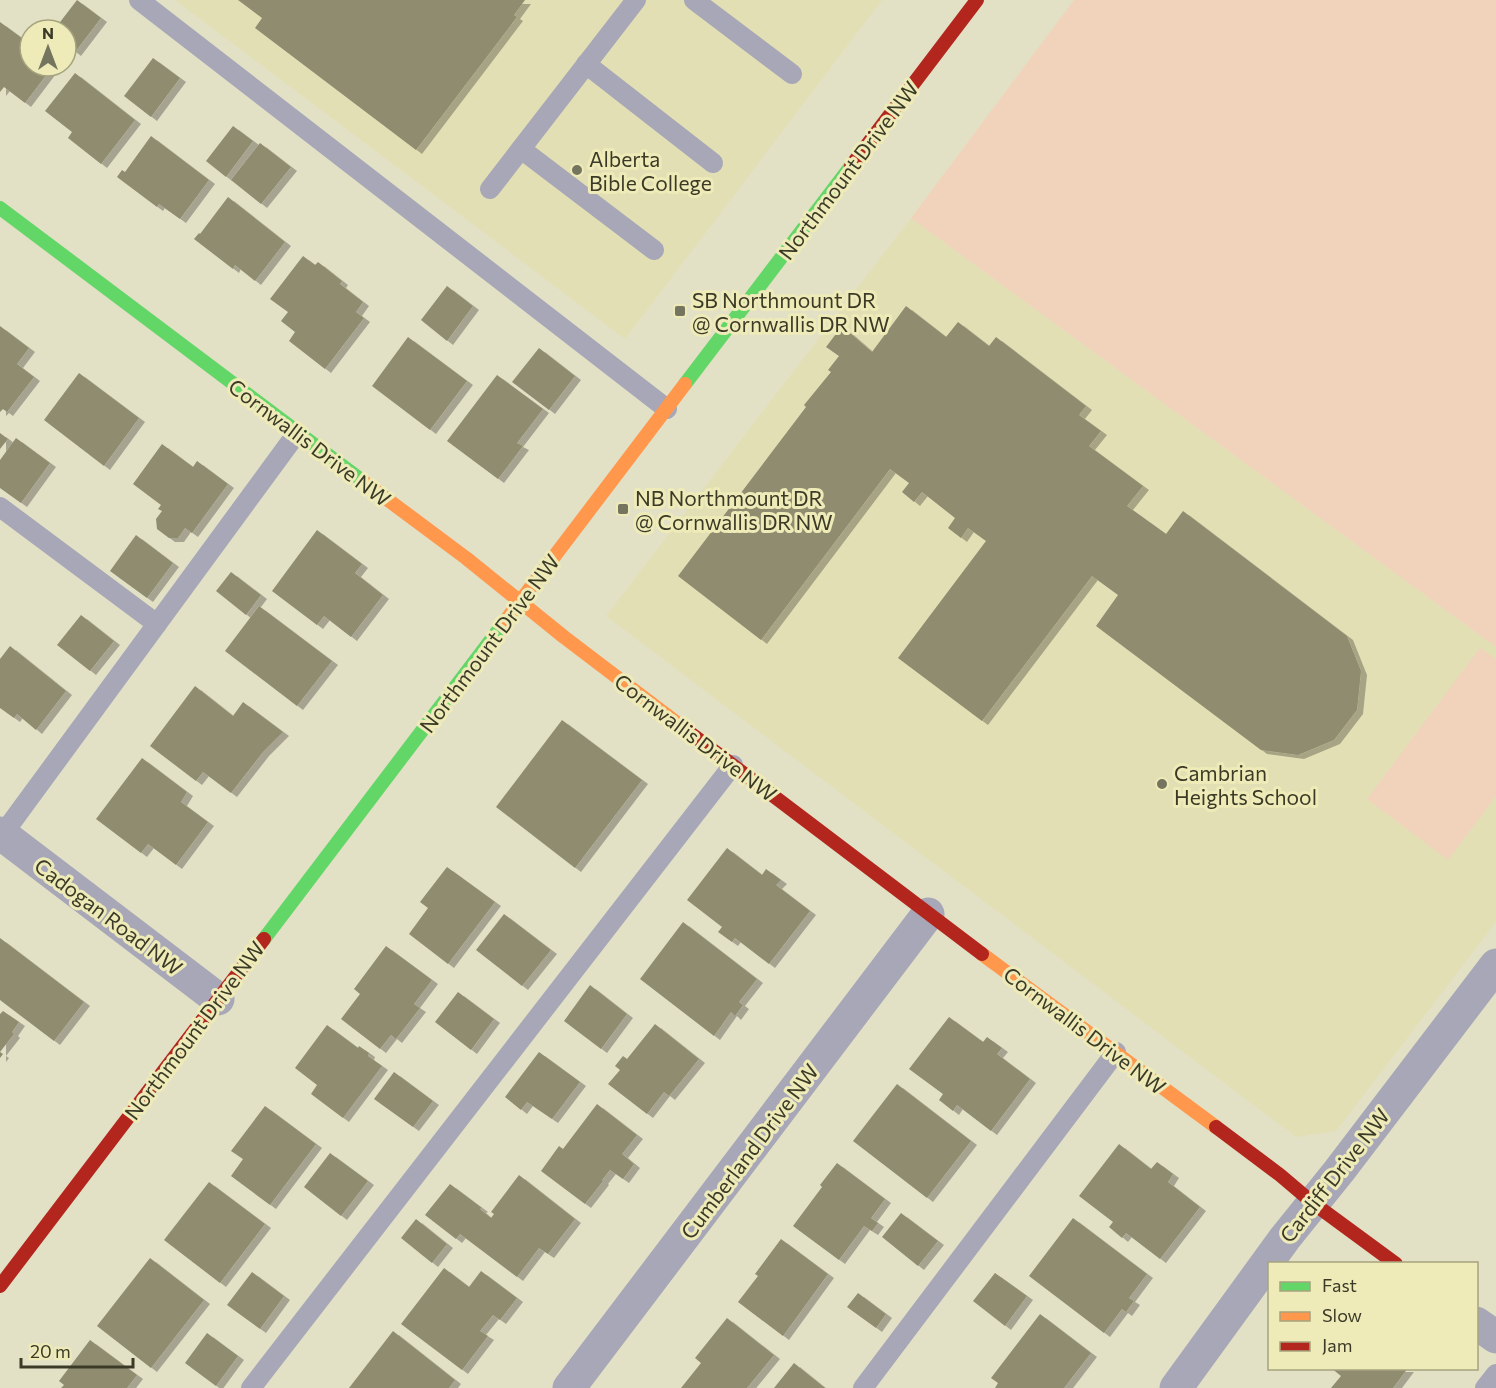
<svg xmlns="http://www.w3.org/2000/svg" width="1496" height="1388" font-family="Commissioner,sans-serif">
<defs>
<filter id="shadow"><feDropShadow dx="6" dy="4" stdDeviation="0" flood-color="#0004"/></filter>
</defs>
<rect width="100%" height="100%" fill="#e2e0c5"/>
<!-- built -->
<g fill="#e3dfb4">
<polygon points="175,0 882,0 625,339"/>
<polygon points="911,218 1496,647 1496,922 1336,1131 1296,1137 606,616"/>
</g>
<!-- green -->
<g fill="#f1d3bb">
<polygon points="1074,0 1496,0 1496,647 911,218"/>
<polygon points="1480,648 1496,659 1496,796 1448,860 1367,799"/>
</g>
<!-- building -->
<g fill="#8f8c70" filter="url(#shadow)">
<polygon points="77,0 101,18 75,52 66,45 66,30 54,30"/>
<polygon points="238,0 525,0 514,15 517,17 416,150 255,28 262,18"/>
<polygon points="0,22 30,44 30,66 53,66 25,103 4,87 0,92"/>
<polygon points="153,58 180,78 151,117 124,96"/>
<polygon points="75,73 135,120 101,164 68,138 72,132 45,111"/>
<polygon points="233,126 253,141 226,177 206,161"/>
<polygon points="151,136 209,180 180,219 159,204 157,207 117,177 122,170 125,172"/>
<polygon points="260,143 291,167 261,204 231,180"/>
<polygon points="228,197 285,242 255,281 235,265 233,269 194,239 199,233 200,234"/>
<polygon points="303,256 315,265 318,262 342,281 340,284 363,302 356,312 364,318 325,369 289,341 295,332 281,321 288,312 270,299"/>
<polygon points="447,286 473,306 447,341 421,320"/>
<polygon points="906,306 946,337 958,322 989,346 996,337 1086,406 1079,415 1101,431 1089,446 1143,486 1127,506 1166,534 1183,511 1347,636 1361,671 1357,710 1334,740 1298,755 1261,750 1096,626 1118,595 1092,576 982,721 898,658 986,541 968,528 961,538 948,528 955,518 922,492 914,502 902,492 909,483 890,469 761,640 678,576 806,407 804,405 831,372 828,370 839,356 826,347 842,326 872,352"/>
<polygon points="0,326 29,348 17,364 34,377 7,412 3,409 0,412"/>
<polygon points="408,337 467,381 430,430 372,386"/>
<polygon points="539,348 575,376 549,410 512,382"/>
<polygon points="79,373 139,418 104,466 44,420"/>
<polygon points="497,375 543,409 517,443 523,446 498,479 447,441"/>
<polygon points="0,433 8,439 0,449"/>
<polygon points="16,438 50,463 21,503 0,488 0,460"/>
<polygon points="162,444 193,467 197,461 228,484 192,533 185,528 178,538 169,538 157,529 156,519 162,511 158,509 161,505 133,484"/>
<polygon points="317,530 362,564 355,573 383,595 351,637 324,616 317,625 272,591"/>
<polygon points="136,535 173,563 147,598 110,571"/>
<polygon points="231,572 261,595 246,615 216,591"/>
<polygon points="259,606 332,661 297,706 225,651"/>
<polygon points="81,615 114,641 90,671 57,645"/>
<polygon points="10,646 66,691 36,730 17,714 14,718 0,708 0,659"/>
<polygon points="195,686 233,716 243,702 283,732 263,752 231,793 203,772 196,781 150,746"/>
<polygon points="562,720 642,780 575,868 496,807"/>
<polygon points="142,758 187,792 181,802 208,822 176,865 148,844 141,853 96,819"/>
<polygon points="727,848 762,875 766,869 781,880 776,885 810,911 769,964 735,938 732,942 718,932 722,927 687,900"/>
<polygon points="447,867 495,902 448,964 409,934 428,908 420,902"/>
<polygon points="504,914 551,950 522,986 476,950"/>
<polygon points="683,922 757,979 739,1002 743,1005 735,1016 731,1012 714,1036 640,979"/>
<polygon points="0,938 84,1002 54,1041 0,1000"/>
<polygon points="386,946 432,980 414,1004 420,1008 396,1039 391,1035 380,1049 341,1019 360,994 354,989"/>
<polygon points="590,985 627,1014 601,1049 564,1021"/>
<polygon points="458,992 494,1019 471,1050 435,1022"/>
<polygon points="3,1011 19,1022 12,1032 14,1034 0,1052 3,1054 0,1058 0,1014"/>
<polygon points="949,1017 983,1042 987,1037 1002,1048 997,1054 1030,1079 991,1131 957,1105 953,1111 939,1100 943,1094 909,1069"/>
<polygon points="655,1024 699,1059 669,1096 664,1092 647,1114 608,1084 620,1070 615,1066 623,1056 627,1059"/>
<polygon points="327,1025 358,1048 359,1046 369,1053 368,1056 382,1066 343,1118 311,1094 317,1085 295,1068"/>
<polygon points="539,1052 580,1082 552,1119 527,1102 521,1110 505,1097"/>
<polygon points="394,1072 433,1101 413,1127 374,1099"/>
<polygon points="897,1084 971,1141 927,1198 853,1141"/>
<polygon points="597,1104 637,1135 622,1154 634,1164 623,1179 610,1170 602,1180 603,1181 585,1204 541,1171 559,1146 563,1149"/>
<polygon points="265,1106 316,1144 270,1205 231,1176 243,1159 231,1151"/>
<polygon points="1119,1144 1151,1169 1157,1162 1173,1174 1168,1182 1200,1207 1160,1259 1126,1233 1122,1238 1109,1227 1113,1222 1079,1196"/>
<polygon points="330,1153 368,1181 341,1216 304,1187"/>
<polygon points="837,1163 885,1199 871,1218 878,1223 872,1231 864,1226 839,1260 793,1226 822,1187 820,1185"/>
<polygon points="519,1175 575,1219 548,1254 539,1248 517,1277 460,1234 456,1239 425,1215 450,1184 482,1208 480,1209 491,1218 494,1214 491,1212"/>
<polygon points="209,1182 265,1224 220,1283 164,1240"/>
<polygon points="901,1213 938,1241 918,1266 882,1237"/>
<polygon points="1073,1218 1147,1274 1129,1298 1134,1301 1126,1312 1122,1309 1104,1333 1029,1276"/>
<polygon points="416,1219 447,1244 432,1263 401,1238"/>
<polygon points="781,1239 828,1274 783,1336 738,1302 758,1276 755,1274"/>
<polygon points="150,1258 204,1300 151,1368 97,1326"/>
<polygon points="444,1268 469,1287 481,1271 517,1298 500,1320 493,1315 480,1331 488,1336 462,1370 401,1324"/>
<polygon points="252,1272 284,1296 260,1329 227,1305"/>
<polygon points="995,1273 1027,1296 1005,1326 973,1301"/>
<polygon points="858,1293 886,1314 876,1328 847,1307"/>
<polygon points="1040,1314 1091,1353 1064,1388 995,1388 998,1383 991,1378"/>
<polygon points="727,1318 774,1355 747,1388 681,1388 701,1363 695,1358"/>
<polygon points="393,1331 455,1380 449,1388 349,1388"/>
<polygon points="207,1333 238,1356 216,1386 185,1363"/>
<polygon points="90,1340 137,1375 127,1388 61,1388 64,1385 59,1381"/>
<polygon points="794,1363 825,1388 774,1388"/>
<polygon points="1331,1368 1408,1368 1393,1388 1331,1388 1341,1376"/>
</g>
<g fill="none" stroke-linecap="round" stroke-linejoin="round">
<!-- lane -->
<g stroke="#a7a7b7" stroke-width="20">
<polyline points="139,0 667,409"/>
<polyline points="694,0 792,74"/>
<polyline points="586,64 713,163"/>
<polyline points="521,149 654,250"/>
<polyline points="490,189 636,0"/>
<polyline points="0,507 157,624"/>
<polyline points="0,838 297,433"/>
<polyline points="251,1388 733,765"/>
<polyline points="863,1388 1116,1052"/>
<polyline points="1485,1388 1496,1374"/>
</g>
<!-- street -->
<g stroke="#a7a7b7" stroke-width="33">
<polyline points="0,833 218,999"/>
<polyline points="1476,1323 1496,1337"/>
<polyline points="569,1388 928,914"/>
<polyline points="1176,1388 1285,1238 1339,1171 1496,965"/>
</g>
<!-- fast -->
<g stroke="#63d668" stroke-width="14">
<polyline points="0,208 364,482"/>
<polyline points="685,384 851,166"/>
<polyline points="264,939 503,624"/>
</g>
<!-- slow -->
<g stroke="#ff974d" stroke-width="14">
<polyline points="364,482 466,558 564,637 685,729"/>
<polyline points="503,624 685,384"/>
<polyline points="982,954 1216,1127"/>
</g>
<!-- jam -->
<g stroke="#b3261e" stroke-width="14">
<polyline points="851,166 977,0"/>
<polyline points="685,729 982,954"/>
<polyline points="1216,1127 1280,1175 1313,1203 1396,1264"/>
<polyline points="0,1286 264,939"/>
</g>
</g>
<!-- markers -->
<g fill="#75745e" stroke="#eeebb9" stroke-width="2">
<circle cx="577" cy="170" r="6"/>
<rect x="674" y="305" width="12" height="12" rx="3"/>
<rect x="617" y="503" width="12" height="12" rx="3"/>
<circle cx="1162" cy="784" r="6"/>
</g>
<g text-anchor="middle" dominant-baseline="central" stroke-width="6" stroke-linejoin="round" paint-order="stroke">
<!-- poi labels -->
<g font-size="21" fill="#3b3a26" stroke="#eeebb9" text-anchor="start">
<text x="589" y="158">Alberta<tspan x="589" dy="24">Bible College</tspan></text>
<text x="692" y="299">SB Northmount DR<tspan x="692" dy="24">@ Cornwallis DR NW</tspan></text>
<text x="635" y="497">NB Northmount DR<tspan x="635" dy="24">@ Cornwallis DR NW</tspan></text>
<text x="1174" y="772">Cambrian<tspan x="1174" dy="24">Heights School</tspan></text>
</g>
<!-- street labels -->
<g font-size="21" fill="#3b3a26" stroke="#eeebb9">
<text transform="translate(848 170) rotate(-53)">Northmount Drive NW</text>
<text transform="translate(310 442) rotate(37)">Cornwallis Drive NW</text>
<text transform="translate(489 643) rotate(-53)">Northmount Drive NW</text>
<text transform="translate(696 737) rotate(37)">Cornwallis Drive NW</text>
<text transform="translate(109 916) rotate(37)">Cadogan Road NW</text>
<text transform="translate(194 1030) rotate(-53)">Northmount Drive NW</text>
<text transform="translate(1085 1030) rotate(37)">Cornwallis Drive NW</text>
<text transform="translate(749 1151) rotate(-53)">Cumberland Drive NW</text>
<text transform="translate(1334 1175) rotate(-52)">Cardiff Drive NW</text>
</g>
</g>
<!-- legend -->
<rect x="1268" y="1262" width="210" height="108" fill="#eeebb9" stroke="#a6a47e" stroke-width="1.5"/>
<rect x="1280" y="1282" width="30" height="9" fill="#63d668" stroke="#a6a47e" stroke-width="1.5"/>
<text x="1322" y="1292" font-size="18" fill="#3b3a26">Fast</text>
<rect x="1280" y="1312" width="30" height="9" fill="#ff974d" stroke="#a6a47e" stroke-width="1.5"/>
<text x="1322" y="1322" font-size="18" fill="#3b3a26">Slow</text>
<rect x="1280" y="1342" width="30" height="9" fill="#b3261e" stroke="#a6a47e" stroke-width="1.5"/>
<text x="1322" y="1352" font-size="18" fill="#3b3a26">Jam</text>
<!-- north arrow -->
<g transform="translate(48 48)"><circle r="28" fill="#eeebb9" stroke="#a6a47e" stroke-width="1.5"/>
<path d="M0-4.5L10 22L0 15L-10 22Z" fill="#75745e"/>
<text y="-9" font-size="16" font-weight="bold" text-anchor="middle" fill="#3b3a26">N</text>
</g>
<!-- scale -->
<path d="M21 1358v9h112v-9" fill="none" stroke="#3b3a26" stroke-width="3"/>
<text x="30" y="1358" font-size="18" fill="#3b3a26" stroke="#eeebb9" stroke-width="4.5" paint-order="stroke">20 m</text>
</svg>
